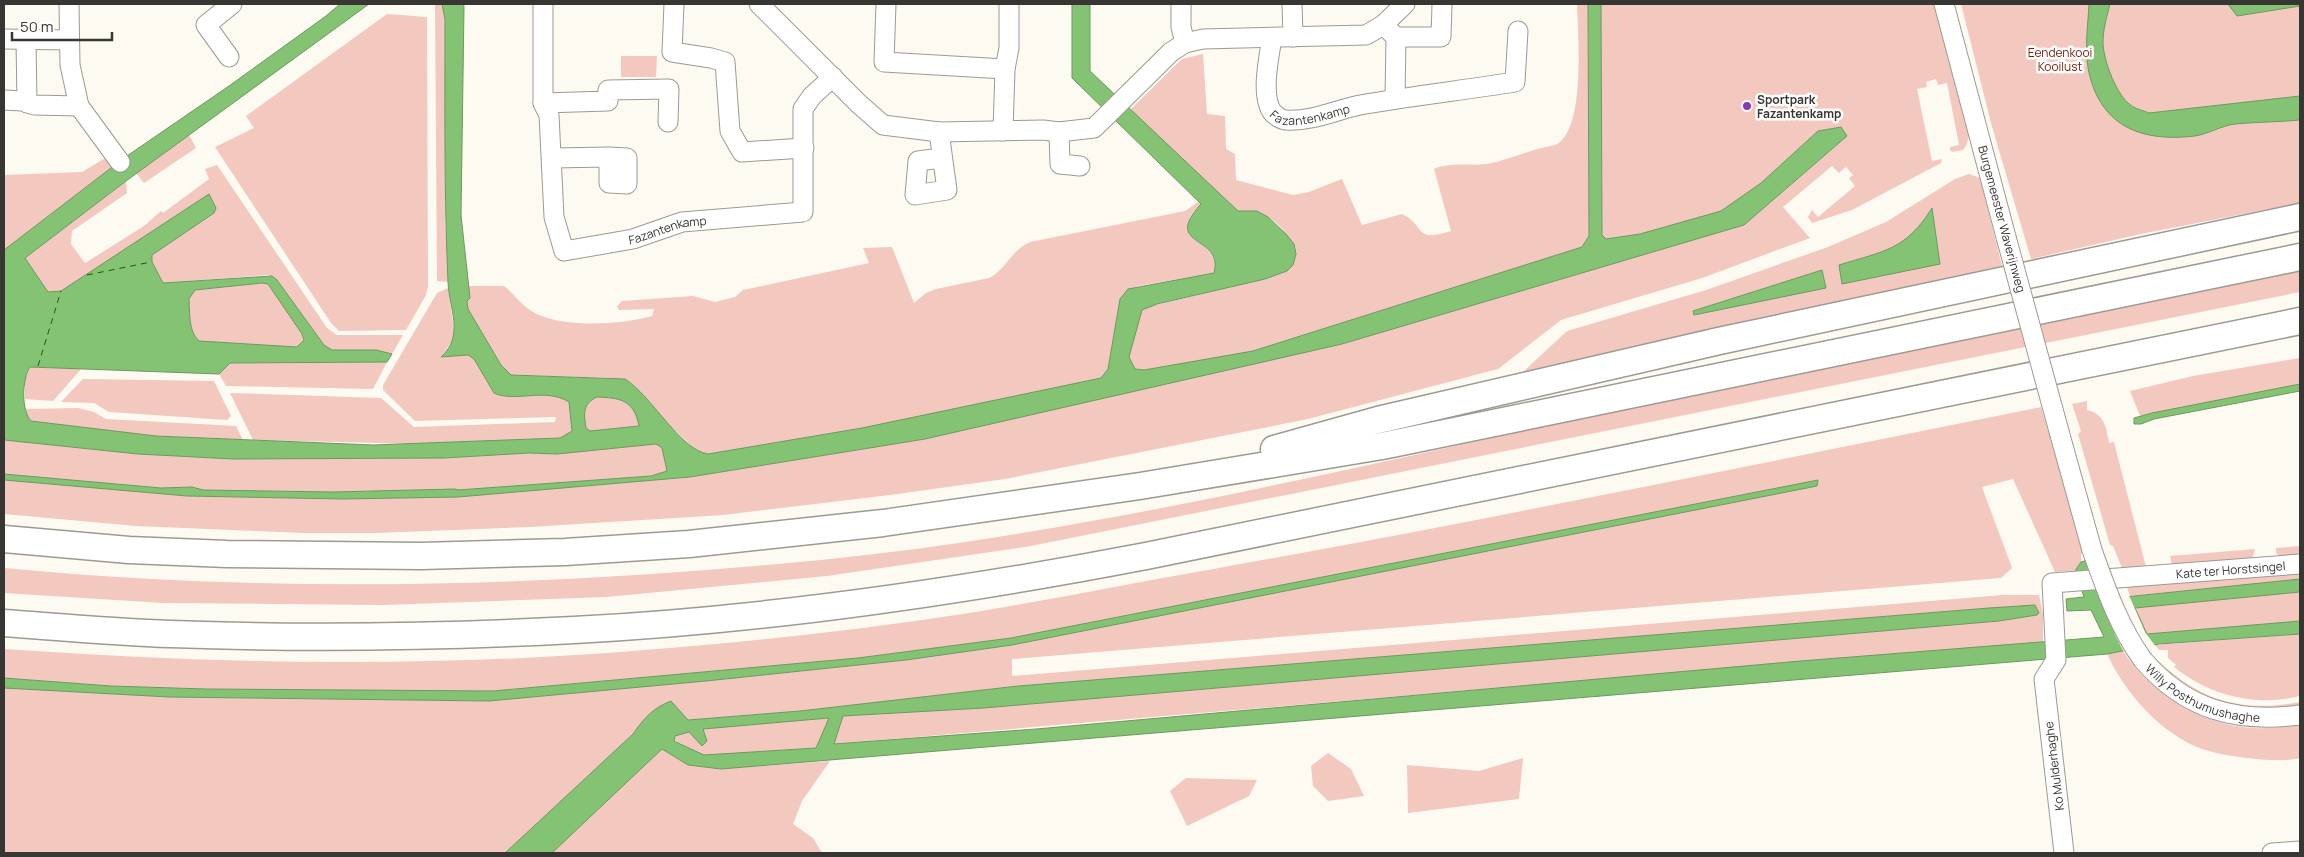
<svg xmlns="http://www.w3.org/2000/svg" width="2304" height="857" font-family="Manrope,sans-serif">
<rect width="100%" height="100%" fill="#fdfaf2"/>
<!-- green -->
<g fill="#f3c8bf" fill-rule="evenodd">
<polygon points="435,4 442,4 445,19 445,214 448,282 437,281"/>
<path d="M1577 4H1588L1589 236 1582 247 1253 351 1144 370 1134 369 1129 357 1142 310 1147 307 1265 279 1287 271 1296 255C1293 237 1275 218 1258 212 1251 210 1245 213 1238 211L1130 110 1182 59 1203 54 1207 114 1225 116 1226 149 1235 154 1236 180 1293 195 1309 192 1342 179 1362 225 1402 214C1427 226 1412 243 1451 231L1434 169C1451 162 1470 166 1487 164 1506 161 1526 151 1546 147 1551 146 1557 145 1560 142 1585 121 1578 35 1577 4Z"/>
<polygon points="1601,4 1934,4 1970,133 1966,146 1963,150 1952,152 1950,150 1950,147 1959,145 1947,83 1938,85 1936,79 1926,82 1927,87 1917,89 1932,161 1942,159 1941,163 1852,210 1812,223 1808,217 1812,210 1818,217 1855,186 1849,178 1853,175 1846,167 1839,173 1832,166 1783,207 1810,238 1702,278 1561,320 1498,369 1308,419 1005,479 890,495 723,515 530,527 376,533 304,533 136,526 4,514 4,480 187,496 342,499 458,497 690,477 925,439 1342,344 1744,225 1847,136 1832,129 1818,131 1761,183 1722,211 1640,234 1606,239 1602,235"/>
<polygon points="1961,4 2300,4 2300,96 2149,113 2131,105 2139,133 2177,137 2197,136 2234,124 2300,120 2300,203 2141,234 2031,259 1991,123"/>
<polygon points="387,14 427,17 428,286 426,295 406,330 339,331 331,323 215,147 254,128 246,116"/>
<polygon points="621,56 657,56 656,77 621,77"/>
<polygon points="189,135 196,148 144,183 136,173"/>
<polygon points="107,157 115,165 4,250 4,175 82,172"/>
<polygon points="217,165 327,328 337,335 403,335 392,354 376,350 332,350 324,345 277,280 268,275 163,283 151,262 152,255 214,213 87,275 61,291 48,292 25,258 126,181 127,193 72,231 71,244 85,263 144,226 161,211 163,213 209,179 205,169"/>
<path d="M1969 174 1980 178 2002 266 1523 372 1567 331 1706 290 1828 247 1886 222 1955 179ZM1932 209 1940 264 1886 250 1910 238ZM1822 270 1826 288 1694 315 1693 311Z"/>
<path d="M1198 202 1201 204C1189 216 1187 218 1189 235 1203 245 1219 254 1214 273L1138 286 1120 299 1108 369 1101 378 862 428 708 454 699 453 667 423 633 384 612 378 511 375 501 365 468 309 467 300 470 298 468 286H504C513 293 521 304 530 310 557 329 621 325 652 316L654 309 619 310 617 306 622 301 693 296 715 302 735 297 743 290 869 263 863 248 892 247 914 303 926 293 936 289 989 278C1007 269 1010 251 1030 242L1185 211Z"/>
<path d="M2300 271V292L1031 546 827 576 606 597 384 605 163 603 4 593V568C276 594 549 587 821 560 1061 536 1298 480 1533 429 1788 374 2044 322 2300 271Z"/>
<path d="M262 283 268 284 302 334 304 340 297 347 199 341C188 331 190 313 189 299L195 290Z"/>
<path d="M448 288 455 336 442 356 468 355 474 359 494 393C514 403 545 387 569 402L572 431 561 438 418 444 253 440 230 393 381 398 414 427 555 422 556 417 415 421 383 390V385L437 293Z"/>
<polygon points="2300,358 2300,384 2140,416 2130,391 2193,376"/>
<polygon points="387,362 373,389 226,386 219,374 230,363"/>
<polygon points="30,367 82,368 53,401 25,399 25,380"/>
<polygon points="83,379 214,381 231,416 227,420 109,412 94,403 61,402"/>
<path d="M597 397C620 398 634 399 639 426L590 431 586 428C584 414 582 404 597 397Z"/>
<path d="M2087 401V410C2104 414 2106 426 2109 443L2114 442 2146 567 2122 568 2113 546 2110 545 2078 434 2081 431 2072 404Z"/>
<path d="M2041 407 2084 551 2081 554 2082 570 2055 572 2013 479 1982 487 2012 568 2001 578 1012 659V676L2003 595H2039L2043 614V642L833 744 843 716 984 708 1999 621 2037 615 2035 605 1989 608 1018 686 800 711 687 720 671 701C653 708 644 718 633 734L505 853H4V688L169 697 489 701 706 681 906 660 1012 645 1817 486 1818 480 1011 638 858 658 493 691 206 689 111 686 4 678V649C217 664 431 668 645 650 751 642 858 630 963 614 1045 601 1126 584 1208 570 1486 520 1763 463 2041 407Z"/>
<polygon points="78,408 94,412 106,419 236,426 243,440 156,436 31,421 26,416 25,409"/>
<polygon points="4,440 138,454 233,459 444,458 529,453 557,454 656,444 660,445 662,448 668,471 651,476 458,490 455,489 333,492 203,490 192,487 161,488 4,474"/>
<polygon points="2300,546 2300,555 2280,557 2276,553 2276,548"/>
<polygon points="2255,549 2252,559 2172,565 2170,556"/>
<polygon points="2300,570 2300,579 2130,596 2127,587 2163,582"/>
<polygon points="2300,592 2300,621 2147,634 2135,607"/>
<path d="M2300 634V696C2256 707 2210 696 2174 667L2176 665 2168 658V650H2159L2155 645Z"/>
<path d="M2123 651C2150 693 2203 726 2254 728 2270 729 2285 726 2300 724V758C2284 762 2264 760 2247 758 2232 756 2217 754 2202 749 2161 734 2125 693 2107 654Z"/>
<path d="M2156 659C2201 701 2240 713 2300 702V707L2288 710 2226 706 2182 686 2153 660Z"/>
<polygon points="829,718 816,748 704,755 674,740 675,736 683,732 702,729"/>
<polygon points="662,748 688,765 721,769 830,761 802,801 793,824 813,838 822,853 552,853"/>
<polygon points="1328,753 1351,769 1364,796 1328,801 1313,786 1311,766"/>
<polygon points="1523,758 1519,799 1408,813 1407,765 1479,771"/>
<polygon points="1186,778 1257,780 1249,796 1187,826 1170,791"/>
</g>
<!-- water -->
<g fill="#83c373" stroke="#6c9960" fill-rule="evenodd">
<path d="M340 4H369L126 181 25 258 48 292 61 291 209 194 216 208 214 213 152 255V262L163 283 272 276 277 280 324 345 332 350H376L392 354 387 362 230 363 219 374 30 367C22 379 21 410 31 421L156 436 373 445 560 438 572 431 569 402C545 387 515 403 494 393L474 359 468 355 441 357C465 335 449 309 448 282 444 194 445 106 445 19L442 4H463L464 6 461 215 470 298 467 301 468 309 501 365 511 375 625 379C651 395 680 450 708 454L862 428 1101 378 1108 369 1120 299 1128 289 1214 273C1224 234 1161 248 1201 204L1072 78V4H1090V71L1238 211H1257L1268 217 1286 234 1294 244 1296 254 1293 265 1287 271 1265 279 1157 304 1142 310 1129 357 1135 369 1144 370 1253 351 1582 247 1589 236 1588 4H1601L1602 235 1606 239 1640 234 1721 211 1761 183 1818 131 1841 127 1847 136 1744 225 1342 344 925 439 690 477 458 497 342 499 187 496 4 480V474L161 488 192 487 203 490 333 492 455 489 458 490 651 476 667 471 662 448 656 444 557 454 529 453 444 458 233 459 138 454 4 440V250L124 158 229 86 326 16ZM262 283 268 284 302 334 304 340 297 347 199 341C188 331 190 313 189 299L195 290ZM597 397C619 398 634 399 639 426L590 431 586 428C584 414 582 404 597 397Z"/>
<path d="M2089 4H2110C2107 16 2103 29 2103 42 2103 59 2115 91 2128 103 2133 108 2142 110 2149 113L2300 96V120C2279 122 2257 122 2235 124 2221 126 2208 134 2195 136 2143 142 2102 128 2089 73 2084 51 2088 25 2089 4Z"/>
<polygon points="2228,4 2300,4 2300,6 2237,16"/>
<path d="M1932 208 1940 264 1842 284 1839 265C1884 251 1906 250 1932 208Z"/>
<polygon points="1822,270 1826,288 1694,315 1693,311"/>
<polygon points="2300,384 2300,391 2154,419 2141,424 2134,424 2134,418 2152,413"/>
<polygon points="1818,480 1817,486 1012,645 906,660 706,681 489,701 169,697 4,688 4,678 111,686 206,689 493,691 858,658 1011,638"/>
<path d="M2084 561H2091L2105 599 2300 579V592L2135 608 2147 634 2300 621V634L2159 644 2107 654 721 769 688 765 662 749 552 853H505L633 734C644 718 653 708 671 701L688 720 800 711 1018 686 1989 608 2035 605 2039 613 2037 615 1999 621 984 708 843 716 834 744 1036 729 1801 661 2104 637 2091 610 2067 611 2066 599 2084 597 2075 571 2081 562ZM829 718 816 748 704 755 674 741 675 736 689 732 702 746 707 741 703 729Z"/>
</g>
<!-- pier -->
<polygon fill="#fdfaf2" points="2087,559 2106,596 2128,593 2145,632 2156,647 2125,654 2115,635"/>
<g fill="none" stroke-linecap="round" stroke-linejoin="round">
<!-- ferry -->
<g stroke="#205c09" stroke-width="1" stroke-dasharray="6 5" stroke-linecap="butt">
<polyline points="87,275 151,262"/>
<polyline points="38,366 61,291"/>
</g>
<!-- minor casing -->
<g stroke="#9d9a93" stroke-width="21">
<g id="minor">
<polyline points="69,4 70,65 79,106 120,162"/>
<path id="s1" d="M543 4V103L549 115 554 217 564 251 633 239 682 222 803 212V109L812 96 833 77"/>
<polyline points="674,4 672,52 711,58 725,62 730,131 742,152 804,148"/>
<polyline points="759,4 859,104 883,125 939,132 1043,130 1059,132 1094,128 1171,52 1185,43 1203,39 1366,35 1383,25 1405,4"/>
<polyline points="886,4 884,62 1005,69"/>
<polyline points="1181,4 1181,27 1185,43"/>
<polyline points="1292,4 1293,37"/>
<polyline points="1944,4 2006,237"/>
<polyline points="1383,25 1396,37 1395,99"/>
<polyline points="1396,37 1441,37 1442,4"/>
<path id="s2" d="M1272 38C1269 57 1260 97 1273 113 1276 116 1282 120 1286 120 1311 122 1336 110 1360 105 1412 96 1464 90 1515 82L1518 31"/>
<polyline points="4,39 69,40"/>
<polyline points="26,40 27,103"/>
<polyline points="229,57 206,25 232,4"/>
<polyline points="4,100 23,101 34,105 79,106"/>
<polyline points="543,103 608,101 608,90 669,89 668,122"/>
<polyline points="1003,131 1005,69 1009,48 1009,4"/>
<polyline points="939,132 947,190 915,195 918,161 941,158"/>
<polyline points="1059,132 1060,164 1080,166"/>
<polyline points="552,158 609,157 609,183 627,184 627,158 609,157"/>
<polyline points="2060,435 2092,550"/>
<path id="s3" d="M2143 660C2186 710 2236 723 2300 715"/>
<path id="s4" d="M2064 853 2044 679 2056 660 2052 583 2300 564"/>
<polyline points="2272,853 2300,851"/>
</g>
</g>
<!-- highway casing -->
<g stroke="#9d9a93" stroke-width="29">
<g id="highway">
<polyline points="1274,449 1378,420 1719,341 2300,217"/>
<polyline points="4,539 129,550 227,554 421,556 565,552 689,544 883,523 1140,486 1382,446 2300,257"/>
<path d="M4 623C59 627 115 632 171 634 305 639 440 637 574 630 766 620 958 592 1146 556L2300 321"/>
</g>
</g>
<!-- minor -->
<use href="#minor" stroke="#fff" stroke-width="19"/>
<!-- highway -->
<use href="#highway" stroke="#fff" stroke-width="26"/>
<!-- minor-bridge casing -->
<g stroke="#9d9a93" stroke-width="21" stroke-linecap="butt">
<g id="minor-bridge">
<polyline points="2006,237 2060,435"/>
<path d="M2092 550C2106 589 2119 627 2143 660"/>
</g>
</g>
<!-- minor-bridge -->
<use href="#minor-bridge" stroke="#fff" stroke-width="19"/>
</g>
<!-- markers -->
<circle fill="#863cad" stroke="#fff" stroke-width="2" cx="1747" cy="106" r="5"/>
<g text-anchor="middle" dominant-baseline="central" stroke-width="5" stroke-linejoin="round" paint-order="stroke">
<!-- park labels -->
<g font-size="12" fill="#761d0d" stroke="#fff">
<text x="2060" y="52">Eendenkooi<tspan x="2060" dy="14">Kooilust</tspan></text>
</g>
<!-- poi labels -->
<g font-size="12" font-weight="bold" fill="#373633" stroke="#fff" text-anchor="start">
<text x="1757" y="99">Sportpark<tspan x="1757" dy="14">Fazantenkamp</tspan></text>
</g>
<!-- street labels -->
<g font-size="12" fill="#373633" stroke="#fff">
<text stroke="none"><textPath href="#s2" startOffset="116">Fazantenkamp</textPath></text>
<text transform="translate(2002 219) rotate(75)">Burgemeester Waverijnweg</text>
<text stroke="none"><textPath href="#s1" startOffset="356">Fazantenkamp</textPath></text>
<text stroke="none"><textPath href="#s4" startOffset="454">Kate ter Horstsingel</textPath></text>
<text stroke="none"><textPath href="#s3" startOffset="71">Willy Posthumushaghe</textPath></text>
<text transform="translate(2054 766) rotate(-97)">Ko Mulderhaghe</text>
</g>
</g>
<!-- border -->
<rect width="2304" height="857" fill="none" stroke="#373633" stroke-width="10"/>
<!-- scale -->
<path d="M12 32v8h100v-8" fill="none" stroke="#373633" stroke-width="2.5"/>
<text x="20" y="32" font-size="15" fill="#373633" stroke="#ffffff" stroke-width="4" paint-order="stroke">50 m</text>
</svg>
